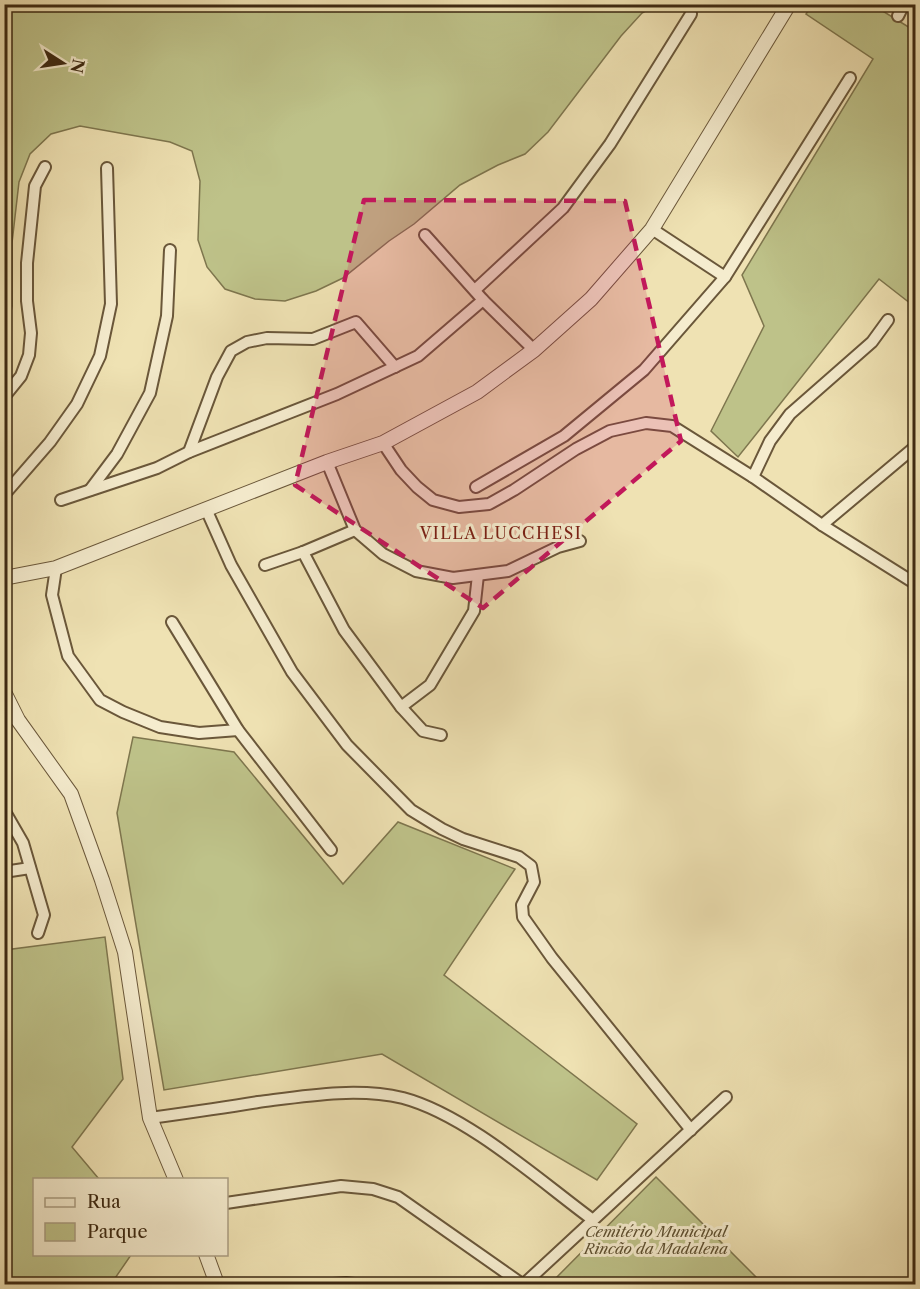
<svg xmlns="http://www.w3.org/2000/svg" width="920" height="1289" font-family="'Libre Caslon Text',serif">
<rect width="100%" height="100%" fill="#efe2b3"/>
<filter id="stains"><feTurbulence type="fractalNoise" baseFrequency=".00333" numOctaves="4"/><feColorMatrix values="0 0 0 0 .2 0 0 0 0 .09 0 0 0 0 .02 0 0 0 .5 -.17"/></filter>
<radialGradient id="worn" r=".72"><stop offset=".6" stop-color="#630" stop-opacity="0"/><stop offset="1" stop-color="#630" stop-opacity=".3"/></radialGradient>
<!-- green -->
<g fill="#bec289" stroke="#7e764e" stroke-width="1.5">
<polygon points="5,4 657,4 657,5 642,13 621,36 548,132 525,154 498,165 460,185 414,224 389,241 343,278 316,291 285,301 255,299 225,289 207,267 198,240 200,181 192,151 170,142 80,126 51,134 30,154 19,182 12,243 12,306 7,335 5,337"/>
<polygon points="812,5 873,5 915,31 915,307 879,279 738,457 711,431 764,326 742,275 873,59 806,14"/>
<polygon points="133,737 234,752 343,884 398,822 515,869 444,975 637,1124 597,1180 382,1054 164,1090 117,813"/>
<polygon points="105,937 123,1079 72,1147 99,1179 34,1180 34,1254 131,1255 111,1284 5,1284 5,950"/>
<polygon points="656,1177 763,1284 550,1284"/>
</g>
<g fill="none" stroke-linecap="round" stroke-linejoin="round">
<!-- minor casing -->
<g stroke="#6a573a" stroke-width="14">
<g id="minor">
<polyline points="898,16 904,4"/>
<polyline points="652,229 725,277"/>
<polyline points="425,235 483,300 534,350"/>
<polyline points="476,289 563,208 610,144 691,14"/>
<polyline points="4,397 21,376 29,355 31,333 27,301 27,263 35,186 45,167"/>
<polyline points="383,443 401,470 417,487 433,500 459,507 489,504 514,490 576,449 610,431 646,423 672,426 753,477 822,525 916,584"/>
<polyline points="189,452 217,377 231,351 247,342 267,338 313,339 356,322 395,367"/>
<polyline points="327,462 355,530 383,554 416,571 453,578 508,571 558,547 580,541"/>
<polyline points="753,477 770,441 790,414 872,342 888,320"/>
<polyline points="476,487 564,436 644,370 725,277 850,78"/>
<polyline points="90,490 117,454 150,393 167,316 170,250"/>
<polyline points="4,495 50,442 77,404 100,356 111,304 107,168"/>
<polyline points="61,500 157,468 189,452 337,394 418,356 483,300"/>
<polyline points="206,509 231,565 292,672 347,745 411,810 442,829 463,839 519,857 531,866 534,882 522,905 523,917 552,958 691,1130"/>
<polyline points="822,525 916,446"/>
<polyline points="303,552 344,630 401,707 423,731 441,735"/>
<polyline points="265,565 303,552 355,530"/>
<polyline points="56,568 52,595 68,656 100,700 123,712 160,727 199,733 238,730"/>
<polyline points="172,622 238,730 331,850"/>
<polyline points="401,707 430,685 474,611 478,575"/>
<polyline points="4,810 23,843 44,915 38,933"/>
<polyline points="4,872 30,868"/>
<path d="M150 1118C186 1113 222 1108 258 1102 305 1096 356 1087 403 1098 467 1115 540 1181 593 1220"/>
<polyline points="226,1203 341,1186 373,1189 398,1197 522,1284"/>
<polyline points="333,1284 346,1283 354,1284"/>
<polyline points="524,1284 726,1097"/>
</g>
</g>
<!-- tertiary casing -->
<g stroke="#6a573a" stroke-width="16">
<g id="tertiary">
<polyline points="4,578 56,568 327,462 383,443 477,392 534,350 591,299 652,229 789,4"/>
<polyline points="4,692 18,720 71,794 102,880 125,952 150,1118 176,1180"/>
<polyline points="206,1254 217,1284"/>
</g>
</g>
<!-- minor -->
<use href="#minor" stroke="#f5ecce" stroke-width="10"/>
<!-- tertiary -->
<use href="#tertiary" stroke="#f5ecce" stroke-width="14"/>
</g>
<!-- marked area -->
<path fill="#c2185b" fill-opacity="0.2" stroke="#c2185b" stroke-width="4.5" stroke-dasharray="12 8" stroke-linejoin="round" d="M364 200 625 201 681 441 483 608 295 485Z"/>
<g text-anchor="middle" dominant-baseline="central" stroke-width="6" stroke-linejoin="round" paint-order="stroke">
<!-- park labels -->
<g font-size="15" font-style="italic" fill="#5d4f30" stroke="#f5ecce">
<text x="656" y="1231">Cemitério Municipal<tspan x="656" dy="17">Rincão da Madalena</tspan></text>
</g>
<!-- neighbourhood labels -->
<g font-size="16" letter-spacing="1.5" fill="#7a1f14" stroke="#f5ecce">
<text x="501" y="533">VILLA LUCCHESI</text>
</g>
</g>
<!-- margin -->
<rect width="920" height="1289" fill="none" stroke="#efe2b3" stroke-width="24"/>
<rect x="6" y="6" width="908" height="1277" fill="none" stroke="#3d2912" stroke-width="3"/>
<rect x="12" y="12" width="896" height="1265" fill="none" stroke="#3d2912" stroke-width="1.5"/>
<!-- legend -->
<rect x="33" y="1178" width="195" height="78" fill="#f5ecce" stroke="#ab9e83" stroke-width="1.5"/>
<rect x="45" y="1198" width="30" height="9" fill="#f5ecce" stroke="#ab9e83" stroke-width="1.5"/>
<text x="87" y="1208" font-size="18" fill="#3d2912">Rua</text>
<rect x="45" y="1223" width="30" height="18" fill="#bec289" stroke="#ab9e83" stroke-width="1.5"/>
<text x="87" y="1238" font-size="18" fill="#3d2912">Parque</text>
<!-- north arrow -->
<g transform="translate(63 63) rotate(102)" stroke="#f5ecce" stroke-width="4.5" paint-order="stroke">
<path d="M0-4.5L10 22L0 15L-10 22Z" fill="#3d2912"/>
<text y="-9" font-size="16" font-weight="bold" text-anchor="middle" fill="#3d2912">N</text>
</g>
<rect width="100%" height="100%" filter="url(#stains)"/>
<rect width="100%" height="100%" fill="url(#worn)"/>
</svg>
